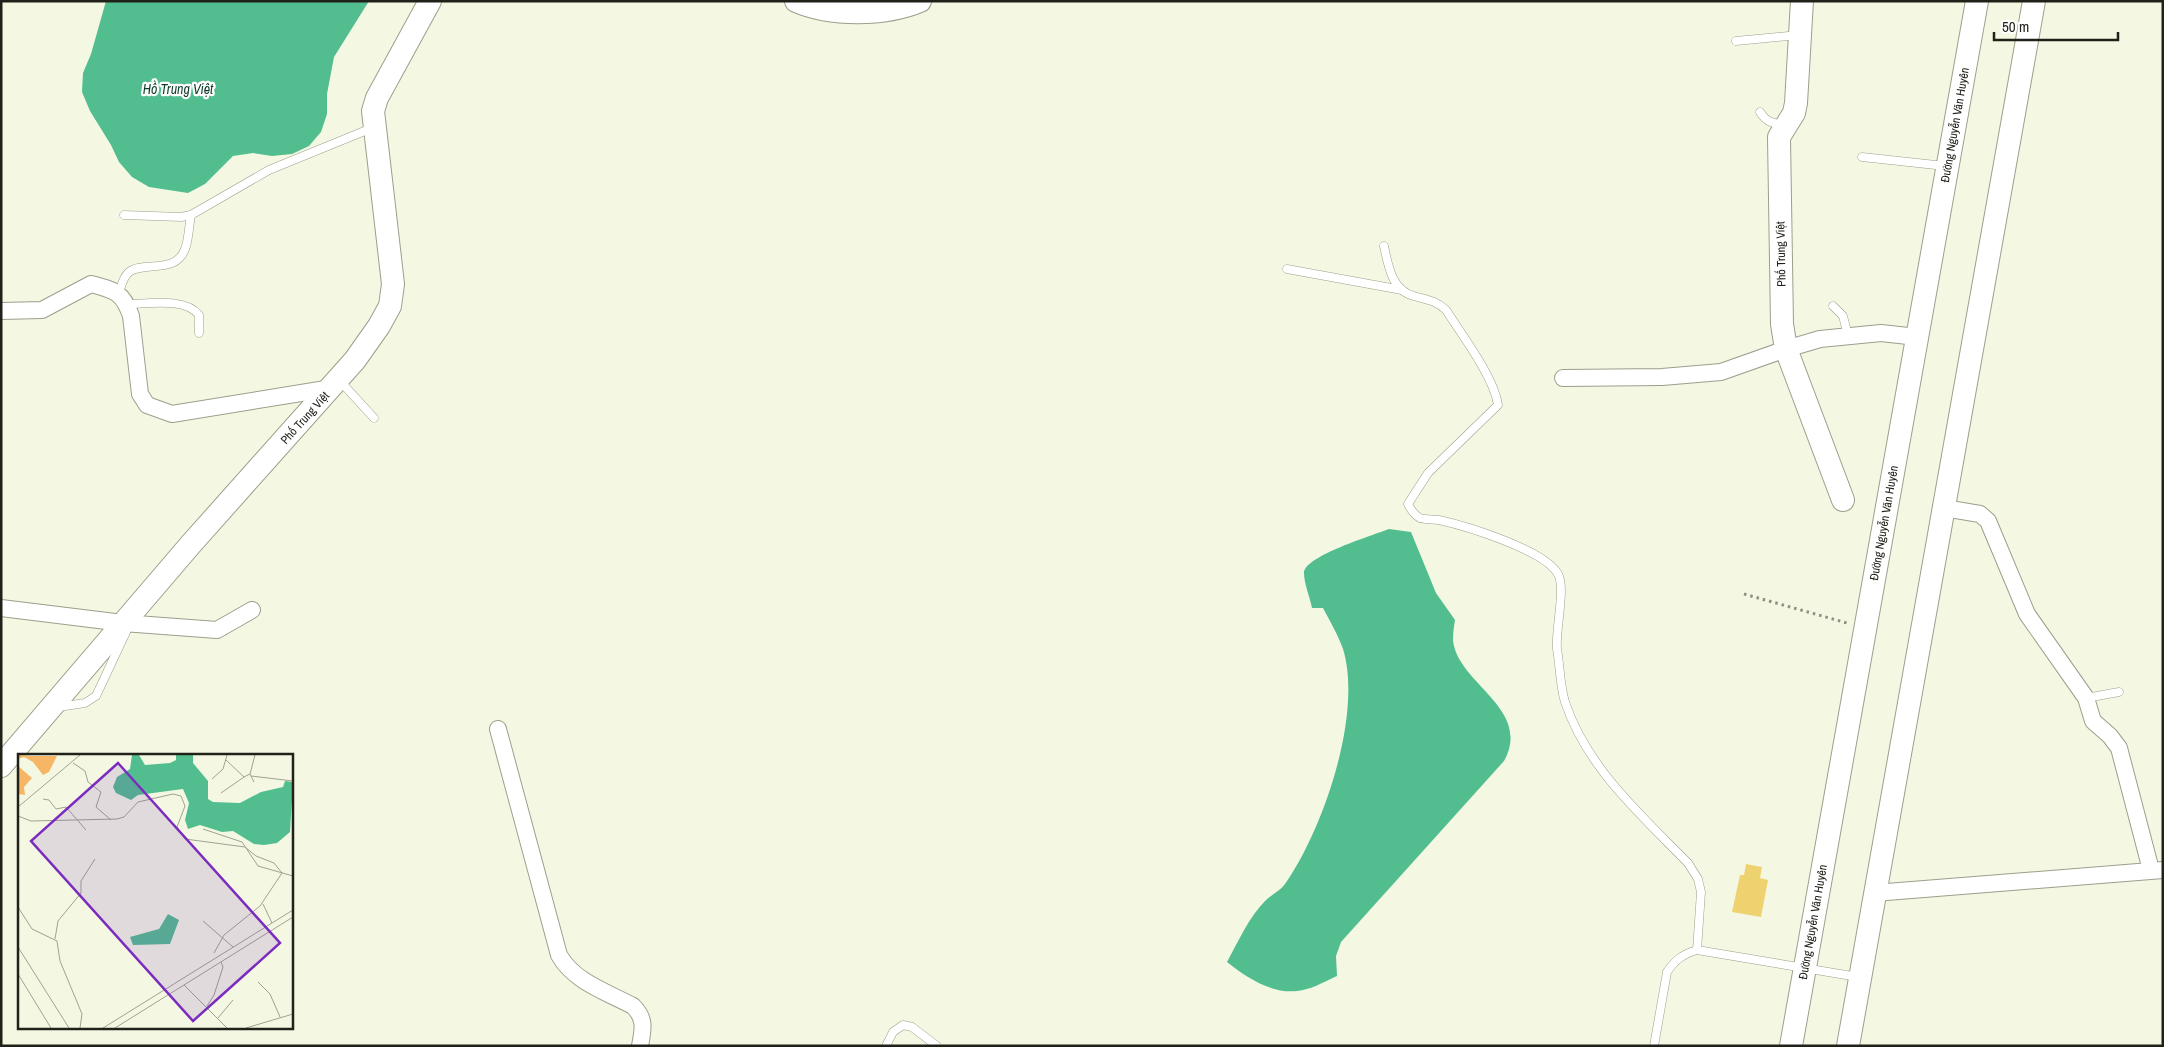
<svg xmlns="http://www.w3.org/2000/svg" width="2164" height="1047" font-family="'Archivo Narrow',sans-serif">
<rect width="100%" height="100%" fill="#f4f8e3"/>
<!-- water -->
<g fill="#52be8f">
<polygon points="106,1 369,1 334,57 327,94 327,114 321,132 309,146 292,154 272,156 253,153 233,156 205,184 188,193 149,187 132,177 119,162 111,145 90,111 82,92 83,73 91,54"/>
<path d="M1389 529 1411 532 1436 593 1455 620C1454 626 1453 633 1453 640 1457 684 1533 708 1504 761L1341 942 1336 956 1337 976C1324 982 1310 990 1297 991 1271 994 1246 977 1227 962 1238 942 1249 917 1265 901 1271 895 1280 891 1285 884 1323 830 1363 714 1343 649 1338 635 1330 621 1323 608H1312C1310 597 1304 584 1304 573 1304 556 1374 535 1389 529Z"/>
</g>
<!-- building -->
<polygon fill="#efd270" points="1746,864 1762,867 1760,878 1768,880 1761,917 1732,912 1740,875 1744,875"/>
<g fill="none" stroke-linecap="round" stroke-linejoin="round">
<!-- lane casing -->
<g stroke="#9b9f8b" stroke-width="9">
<g id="lane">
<polyline points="1736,41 1799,35"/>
<path d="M1760 112C1767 123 1773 123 1784 125"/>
<polyline points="1862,157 1945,166"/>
<polyline points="124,215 181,217 191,215 269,170 372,128"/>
<path d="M1384 246C1388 265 1392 291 1414 296 1428 300 1435 300 1446 310 1462 335 1494 377 1498 405L1428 473 1408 504C1411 510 1414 515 1420 518 1426 520 1433 519 1439 520 1466 526 1545 550 1558 574 1566 588 1555 631 1557 649 1560 666 1560 686 1565 702 1587 768 1641 815 1688 863L1698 879 1701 892 1697 950"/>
<polyline points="1287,269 1402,290"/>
<path d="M119 293C121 286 123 277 129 272 144 260 178 276 186 246 189 236 189 225 191 215"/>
<path d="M127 304C148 304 185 297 199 315V333"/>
<polyline points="1833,306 1843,316 1848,336"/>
<polyline points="340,381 374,418"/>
<polyline points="2086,698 2119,692"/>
<polyline points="58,707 85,703 96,696 126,632"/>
<polyline points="886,1046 893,1032 903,1025 912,1027 937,1046"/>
<path d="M1654 1046 1667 972C1675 960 1683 954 1697 950L1858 977"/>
</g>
</g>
<!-- street casing -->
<g stroke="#9b9f8b" stroke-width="18">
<g id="street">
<path d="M1 311 42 310 91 284C114 290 123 292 131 316L140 394 147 405 172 414 332 388"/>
<polyline points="1563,378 1662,377 1721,372 1786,349 1820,339 1881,333 1917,337"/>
<polyline points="1944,508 1980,514 1988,521 2027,614 2086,698 2093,721 2110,736 2119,748 2151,870"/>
<polyline points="1,608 123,623 217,630 252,610"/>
<path d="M498 729 559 955C574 982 607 992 633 1006 646 1019 643 1029 640 1046"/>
<polyline points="1874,893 2163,870"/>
</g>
</g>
<!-- secondary casing -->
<g stroke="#9b9f8b" stroke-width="24">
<g id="secondary">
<path d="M796 1C830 16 885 16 920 1"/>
<polyline points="1802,1 1796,103 1794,113 1779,137 1782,324 1786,349 1843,500"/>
<polyline points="1,766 191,544 355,360 379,326 390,306 393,284 373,111 377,98 430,1"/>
<polyline points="1791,1046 1977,1"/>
<polyline points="1848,1046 2034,1"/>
</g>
</g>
<!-- path -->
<polyline stroke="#8d9081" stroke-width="3" stroke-dasharray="2.5 4" stroke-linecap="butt" points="1744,594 1847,623"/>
<!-- lane -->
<use href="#lane" stroke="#fff" stroke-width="8"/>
<!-- street -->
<use href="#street" stroke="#fff" stroke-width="16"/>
<!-- secondary -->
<use href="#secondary" stroke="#fff" stroke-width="22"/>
</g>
<g text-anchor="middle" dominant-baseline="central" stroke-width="4.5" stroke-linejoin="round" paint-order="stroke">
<!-- street labels -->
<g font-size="12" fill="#202119" stroke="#fff">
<text transform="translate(1955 125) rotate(-80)">Đường Nguyễn Văn Huyên</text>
<text transform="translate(1781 254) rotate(-91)">Phố Trung Việt</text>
<text transform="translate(305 418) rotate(-48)">Phố Trung Việt</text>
<text transform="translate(1884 523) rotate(-80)">Đường Nguyễn Văn Huyên</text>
<text transform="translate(1813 922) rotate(-80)">Đường Nguyễn Văn Huyên</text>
</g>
<!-- water labels -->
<g font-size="14" font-style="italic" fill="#0d3c29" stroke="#fff">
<text x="178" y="89">Hồ Trung Việt</text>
</g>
</g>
<!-- overview -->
<g transform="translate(18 754)">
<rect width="275" height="275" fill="#f4f8e3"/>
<path d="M0 1 13 2H39L31 18 25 21 15 8 6 3 0 5ZM0 12 14 24 6 33 7 41 0 40Z" fill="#f6b665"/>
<path d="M114 1H121L127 11 152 9 158 6V1H175V9L190 27V45L195 48 222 49 243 38 265 33 267 27 275 28 272 78 259 89 246 91 236 90 215 77 204 78 182 71 170 75 167 66 171 49 165 35 120 41 113 46 98 39 95 33 99 23 112 15ZM150 160 161 166 152 190 115 191 112 183 141 175Z" fill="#52be8f"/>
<path fill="none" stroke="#9fa292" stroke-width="1" d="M208 6 226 23 232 20M55 9 67 17 70 28 83 38 78 53 93 66M233 22 275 27M194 25 205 15 209 1M236 28 232 20 237 1M203 39 226 23M25 45 31 46 38 55 48 53 68 76M0 53 62 1M0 62 13 67 99 65 106 63 120 48 155 40 163 42 167 52 159 73 167 85 227 93 238 102 256 109 264 119 242 152 206 181 196 199M185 75 224 88 240 112 275 122M245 150 254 169M0 153 14 175 39 187 42 207 64 260 62 274M185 167 215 193M37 185 40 167 63 139V127L77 105M0 193 51 274M0 220 33 274M240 228 252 240 262 263M166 231 209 274M189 252 196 241 205 213 203 208M200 264 215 246M85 274 275 156M97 274 275 163M228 274 275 260"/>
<path fill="#7b2cbf" fill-opacity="0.15" stroke="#7b2cbf" stroke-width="2.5" d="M100 9 262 189 175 267 13 87Z"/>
<rect width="275" height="275" fill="none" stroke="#202119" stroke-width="2.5"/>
</g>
<!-- border -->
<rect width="2164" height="1047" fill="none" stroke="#202119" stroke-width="5"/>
<!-- scale -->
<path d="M1994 32v8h124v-8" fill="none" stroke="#202119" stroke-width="2.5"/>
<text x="2002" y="32" font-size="15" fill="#202119" stroke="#ffffff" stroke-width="4" paint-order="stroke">50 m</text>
</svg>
